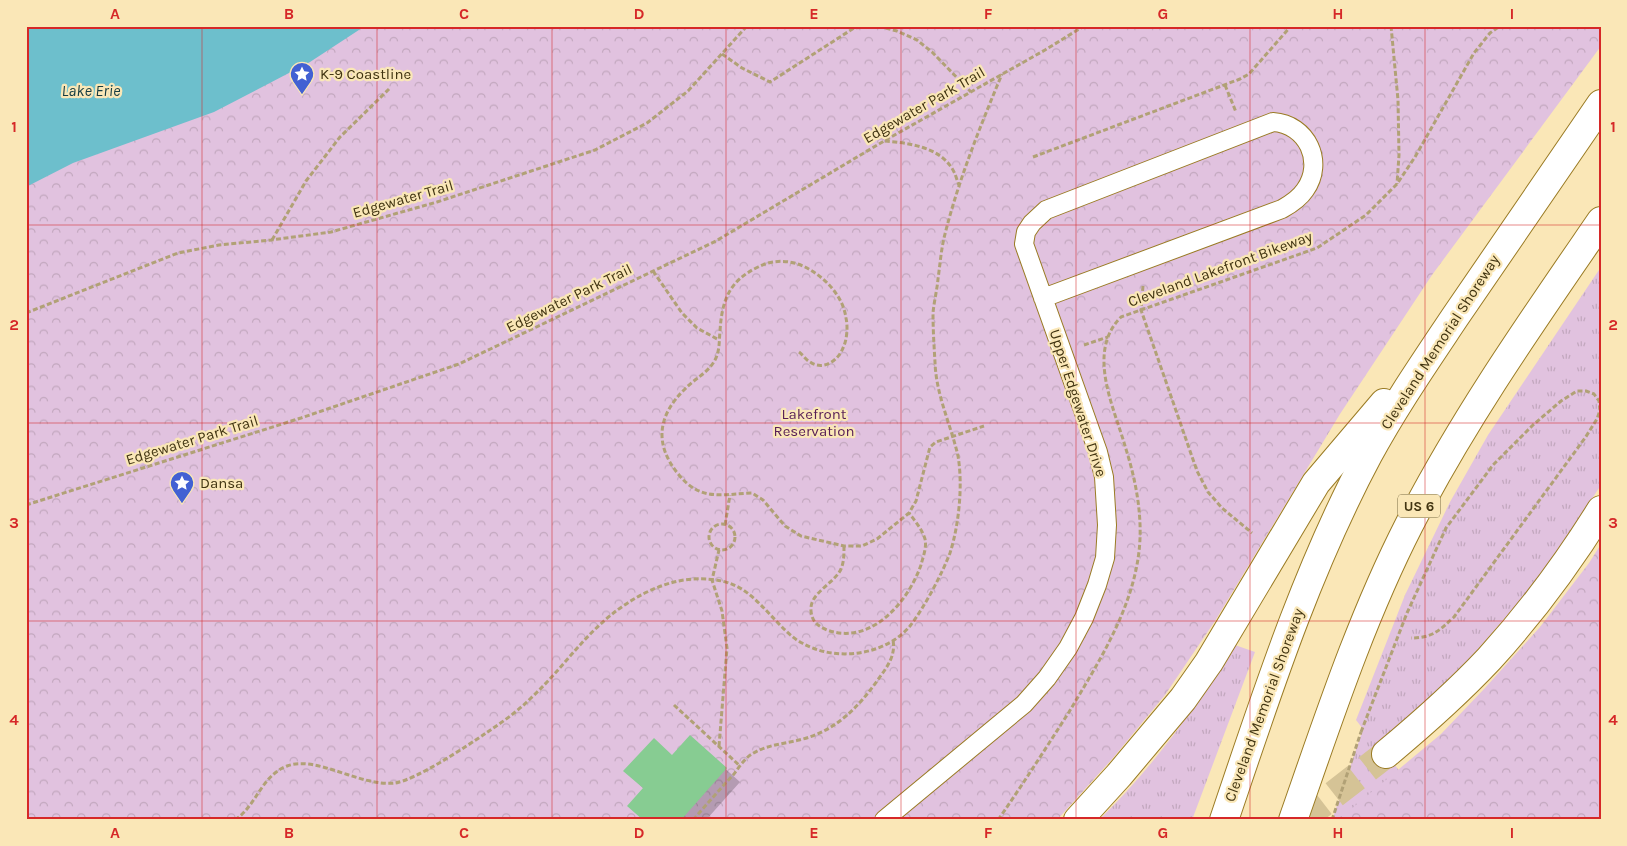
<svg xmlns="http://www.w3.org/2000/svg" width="1627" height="846" font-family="Karla,sans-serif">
<defs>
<pattern id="grass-tufts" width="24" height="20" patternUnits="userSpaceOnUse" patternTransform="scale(1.25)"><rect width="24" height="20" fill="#e1c2df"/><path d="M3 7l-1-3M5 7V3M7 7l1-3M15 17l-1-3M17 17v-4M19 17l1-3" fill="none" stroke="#c2a7be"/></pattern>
<pattern id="park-crowns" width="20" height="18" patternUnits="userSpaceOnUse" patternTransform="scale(1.25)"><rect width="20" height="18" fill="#e1c2df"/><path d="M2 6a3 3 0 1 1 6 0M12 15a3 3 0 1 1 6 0" fill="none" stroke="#c2a7be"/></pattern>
</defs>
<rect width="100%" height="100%" fill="#fae7b7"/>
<!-- grass -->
<g fill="url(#grass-tufts)">
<polygon points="1601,267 1601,485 1559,549 1523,597 1473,655 1424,706 1386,754 1438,820 1332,820 1363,729 1356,720 1405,595 1450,502 1488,435"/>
<path d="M1235 645 1255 652 1192 820H1099C1152 768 1196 708 1235 645Z"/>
</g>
<!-- park -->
<g fill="url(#park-crowns)">
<polygon points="26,26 1601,26 1601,46 1432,275 1340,414 1215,621 1165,695 1113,758 1057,820 26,820"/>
<polygon points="1601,544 1601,820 1338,820 1441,734 1485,688 1540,627 1589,563"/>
</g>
<!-- water -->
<polygon fill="#6dbfcc" points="26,26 365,26 310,62 214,112 73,163 26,187"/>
<!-- shadow -->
<polygon fill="#0003" points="690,737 740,782 706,820 643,820 644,789 625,771 672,756"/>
<!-- building -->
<polygon fill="#87cc92" points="690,735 727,768 681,820 643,820 627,806 643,788 623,771 654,738 672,755"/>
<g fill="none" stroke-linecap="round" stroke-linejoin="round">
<!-- highway-tunnel -->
<polyline stroke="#d5c396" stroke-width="28" stroke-dasharray="28 14" stroke-linecap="butt" points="1301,820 1386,754"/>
<!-- lane casing -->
<g stroke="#9a7b24" stroke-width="20">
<path id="lane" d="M884 820 1024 704 1047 678 1068 648 1084 618 1097 585 1105 558 1107 525 1104 477 1098 452 1024 244 1026 232 1032 223 1046 210 1273 122C1307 124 1325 162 1305 190 1299 199 1291 204 1282 209L1043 298"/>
</g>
<!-- highway casing -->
<g stroke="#9a7b24" stroke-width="30">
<g id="highway">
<path d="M1386 754C1422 724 1457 693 1489 659 1531 613 1568 563 1601 510"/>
<polyline points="1078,820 1119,775 1183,699 1209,662 1316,483 1384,403"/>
<path d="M1224 820C1266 696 1306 571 1368 455 1394 407 1425 362 1455 317 1503 246 1552 175 1601 104"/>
<path d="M1293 820C1328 720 1361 619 1409 525 1464 418 1533 320 1601 221"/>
</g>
</g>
<!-- path -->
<g stroke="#b1a176" stroke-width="3" stroke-dasharray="5 2.5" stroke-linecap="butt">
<polyline points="1391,26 1398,100 1399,155 1397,184"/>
<polyline points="722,54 742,68 770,82 854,28 877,26 897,31 917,40 932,52 971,92"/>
<polyline points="1225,85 1236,112"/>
<path d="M885 141C909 143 940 147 953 170 956 175 957 181 959 185"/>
<polyline points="1033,157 1240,79 1249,74 1291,26"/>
<polyline points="272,240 306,181 340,137 389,89"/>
<polyline points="653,271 682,313 697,328 719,340"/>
<polyline points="1143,286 1141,310 1197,471 1208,492 1222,508 1252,533"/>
<polyline points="26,313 178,253 219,245 271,240 331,232 437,202 595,150 647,123 688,91 747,26"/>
<polyline points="1084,345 1108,337"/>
<path d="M799 352C803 355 806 360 810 362 823 371 838 361 843 348 847 340 848 327 846 318 843 296 825 277 805 267 791 260 773 259 758 267 729 281 722 300 720 331 719 341 720 350 715 360 708 373 694 379 685 389 657 416 654 445 679 475 701 502 723 494 752 493L763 500 785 526 801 536 844 546H862L877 539 909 513 916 501 930 447 936 442 984 426"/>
<polyline points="26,505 301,418 459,364 716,241 884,141 1045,50 1084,26"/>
<circle cx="722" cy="537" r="13"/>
<polyline points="725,525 730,495"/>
<path d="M844 546C844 554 844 562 841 569 834 584 809 593 811 611 812 622 818 626 827 630 871 646 908 602 921 565 923 557 927 547 925 539 922 529 915 521 909 513"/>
<polyline points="674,705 740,766"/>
<path d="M1361 732 1407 613 1446 528 1493 465 1533 425 1561 401 1577 391H1586L1594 394 1599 401 1600 410 1597 419 1585 438 1454 617C1439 631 1432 638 1411 638"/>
<polyline points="719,746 727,648 722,611 712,580 719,550"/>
<path d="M235 820C257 805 261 776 287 766 317 755 360 787 395 783 416 780 467 746 486 733 501 723 517 712 530 699 572 660 592 619 647 592 662 585 677 580 693 579 740 577 751 595 781 626 787 632 794 639 802 643 835 662 885 656 910 626 924 608 942 574 950 553 959 525 963 485 958 456 951 425 936 395 935 362 934 346 933 329 933 313 934 302 937 290 938 279 940 265 941 251 944 238 958 181 980 127 1002 74"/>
<path d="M693 820C707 804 720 789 734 774 739 767 745 758 752 754 766 745 783 744 799 740 834 732 857 709 877 681 886 668 896 657 893 640"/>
<path d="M998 820C1023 784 1046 748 1069 712 1103 655 1143 593 1140 524 1139 497 1133 471 1125 446 1114 407 1086 352 1121 317L1317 248 1366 215 1397 184 1415 157 1474 53 1490 33 1500 26"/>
</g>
<!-- lane -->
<use href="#lane" stroke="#fff" stroke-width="18"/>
<!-- highway -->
<use href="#highway" stroke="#fff" stroke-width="28"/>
<!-- path-bridge -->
<polyline stroke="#b1a176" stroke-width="3" stroke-dasharray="5 2.5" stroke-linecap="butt" points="1332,820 1361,732"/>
</g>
<!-- grid -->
<path fill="none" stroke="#d62828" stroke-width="1" stroke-opacity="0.55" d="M202 26V820M377 26V820M552 26V820M726 26V820M901 26V820M1076 26V820M1250 26V820M1425 26V820M26 225H1601M26 423H1601M26 621H1601"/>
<!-- icons -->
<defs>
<g id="sight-pin" transform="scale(1.25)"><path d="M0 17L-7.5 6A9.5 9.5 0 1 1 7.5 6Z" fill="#4261d3" stroke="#fae7b7"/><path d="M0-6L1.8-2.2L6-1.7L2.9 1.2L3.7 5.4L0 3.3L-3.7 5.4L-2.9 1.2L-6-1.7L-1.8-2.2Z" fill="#fff"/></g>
</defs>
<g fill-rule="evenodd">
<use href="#sight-pin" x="302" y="74"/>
<use href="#sight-pin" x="182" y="483"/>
</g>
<g text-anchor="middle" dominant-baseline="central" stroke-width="4.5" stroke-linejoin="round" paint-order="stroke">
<!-- shield labels -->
<rect fill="#fae7b7" stroke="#786a43" stroke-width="1" x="1398" y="494.5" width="42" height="23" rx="4"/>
<g font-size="14" font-weight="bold" fill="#413411">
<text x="1419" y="506">US 6</text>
</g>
<!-- poi labels -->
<g font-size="15" fill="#413411" stroke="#fae7b7" text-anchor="start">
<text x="320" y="74">K-9 Coastline</text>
<text x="200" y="483">Dansa</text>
</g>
<!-- street labels -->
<g font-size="15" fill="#413411" stroke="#fae7b7">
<text transform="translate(924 105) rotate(-30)">Edgewater Park Trail</text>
<text transform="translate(403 199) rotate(-16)">Edgewater Trail</text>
<text transform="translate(1220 269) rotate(-20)">Cleveland Lakefront Bikeway</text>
<text transform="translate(569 298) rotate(-26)">Edgewater Park Trail</text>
<text transform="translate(1440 342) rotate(-57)">Cleveland Memorial Shoreway</text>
<text transform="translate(1078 403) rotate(72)">Upper Edgewater Drive</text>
<text transform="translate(192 440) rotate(-17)">Edgewater Park Trail</text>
<text transform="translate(1264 705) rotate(-70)">Cleveland Memorial Shoreway</text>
</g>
<!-- park labels -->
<g font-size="15" fill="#571e56" stroke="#fae7b7">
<text x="814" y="414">Lakefront<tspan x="814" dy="17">Reservation</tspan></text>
</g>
<!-- water labels -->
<g font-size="16" font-style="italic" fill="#153c42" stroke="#fae7b7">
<text x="91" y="90">Lake Erie</text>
</g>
</g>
<!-- border -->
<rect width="1627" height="846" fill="none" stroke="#fae7b7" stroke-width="55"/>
<rect x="28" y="28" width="1572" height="790" fill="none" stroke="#d62828" stroke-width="2"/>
<g font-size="16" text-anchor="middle" font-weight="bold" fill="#d62828">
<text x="115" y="19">A</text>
<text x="289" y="19">B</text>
<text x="464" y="19">C</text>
<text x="639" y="19">D</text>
<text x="814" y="19">E</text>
<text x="988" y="19">F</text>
<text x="1163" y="19">G</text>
<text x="1338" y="19">H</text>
<text x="1512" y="19">I</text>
<text x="14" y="132">1</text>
<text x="1613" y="132">1</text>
<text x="14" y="330">2</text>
<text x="1613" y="330">2</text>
<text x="14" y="528">3</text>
<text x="1613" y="528">3</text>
<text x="14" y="725">4</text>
<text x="1613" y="725">4</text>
<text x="115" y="838">A</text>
<text x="289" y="838">B</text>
<text x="464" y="838">C</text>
<text x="639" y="838">D</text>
<text x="814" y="838">E</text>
<text x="988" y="838">F</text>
<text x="1163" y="838">G</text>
<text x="1338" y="838">H</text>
<text x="1512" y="838">I</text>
</g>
</svg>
